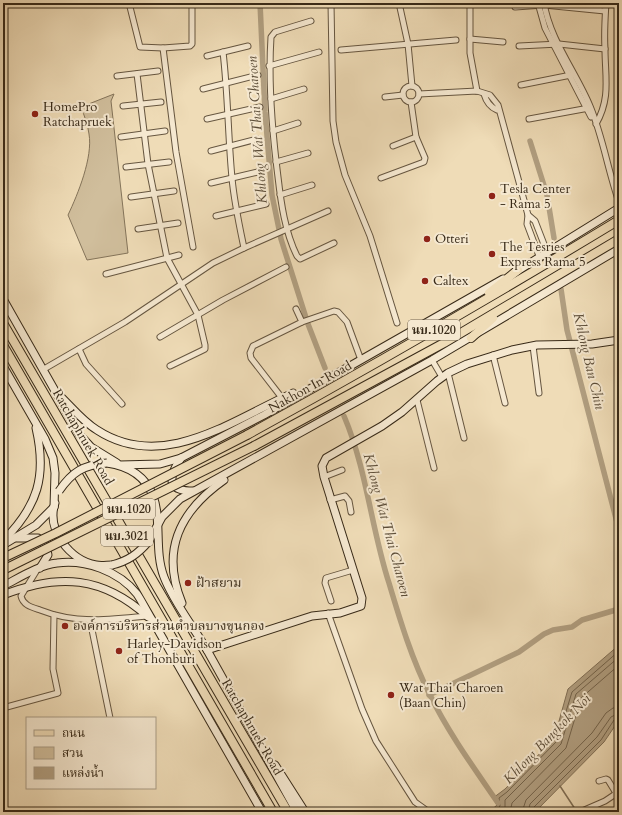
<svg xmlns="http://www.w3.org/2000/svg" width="622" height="815" font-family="Cardo,'Noto Serif Thai',serif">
<rect width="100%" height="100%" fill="#efdcb7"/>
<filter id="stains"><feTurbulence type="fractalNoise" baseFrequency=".005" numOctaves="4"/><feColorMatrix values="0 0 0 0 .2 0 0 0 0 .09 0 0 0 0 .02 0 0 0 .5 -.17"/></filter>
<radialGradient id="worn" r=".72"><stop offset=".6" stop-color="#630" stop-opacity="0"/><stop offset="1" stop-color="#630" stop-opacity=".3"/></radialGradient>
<!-- green -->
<path fill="#d0be9c" stroke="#84745a" d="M114 94 111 101 128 253 87 260 68 215C78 194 93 157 89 134 88 125 84 115 81 107Z"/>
<!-- water -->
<polygon fill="#b19f81" stroke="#817057" points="619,645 619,720 604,742 535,812 489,812 497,805 493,798 505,789 554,739 568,689"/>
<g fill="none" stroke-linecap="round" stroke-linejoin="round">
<!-- shore -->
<g stroke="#74644c" stroke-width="1">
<polyline points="495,812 500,806 499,798 507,792 557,741 572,692 619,651"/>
<polyline points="502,812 505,807 505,800 561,744 576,694 619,657"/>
<polyline points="510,812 512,803 566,748 581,698 619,665"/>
<polyline points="522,812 526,800 592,733 606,713 613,708 619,707"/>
<polyline points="528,812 530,804 597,737 611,717 619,713"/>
<polyline points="533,812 534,807 601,740 614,720 619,719"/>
</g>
<!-- stream -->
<polyline stroke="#817057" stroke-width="1.5" points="560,786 577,812"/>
<!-- canal -->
<g stroke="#b19f81" stroke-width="5.5">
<polyline points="260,3 265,112 272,195 281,239 308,324 325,368"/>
<polyline points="530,141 547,195 554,238"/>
<polyline points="561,289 567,330 619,530"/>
<path d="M344 416C367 470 371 528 389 583 400 620 412 660 430 695 448 732 474 768 498 803"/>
<polyline points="429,695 519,652 544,634 553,630 572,627 582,620 619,609"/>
</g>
<!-- street casing -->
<g stroke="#665640" stroke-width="7">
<g id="street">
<polyline points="129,3 140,47 163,48 190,46 192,44 192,3"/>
<polyline points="331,3 333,121 336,142 345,175 370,236 397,323"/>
<polyline points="399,3 408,44 412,86"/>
<polyline points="470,3 470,53 477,91"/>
<polyline points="538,3 545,28 591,117"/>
<path d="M544 3C550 40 576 72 590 106 603 137 608 171 619 202"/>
<polyline points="515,7 544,5 605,11"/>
<path d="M311 21 275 32 271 37C268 83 272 130 278 177 281 203 285 232 297 256L300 259 334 243"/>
<polyline points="470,39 503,42"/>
<polyline points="519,46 559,44 605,49"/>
<polyline points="163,48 176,152 193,247"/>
<polyline points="341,50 456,40"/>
<path d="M223 52C228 94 228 136 232 178 234 201 239 224 244 248"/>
<polyline points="207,56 248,46"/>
<polyline points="269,66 319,52"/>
<polyline points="137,74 148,164 167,258 198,315 205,345 205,349 201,351 170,366"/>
<polyline points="117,76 158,71"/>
<polyline points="521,85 571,75"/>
<circle cx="411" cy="94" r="8"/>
<polyline points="203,89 258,75"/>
<polyline points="419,94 477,91 490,95 498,105 528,215 527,224 539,256"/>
<path d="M484 94C486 101 490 107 497 110"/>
<polyline points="385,97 403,95"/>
<polyline points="271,99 304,89"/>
<polyline points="123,106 161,102"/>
<polyline points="207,119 260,107"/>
<polyline points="529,119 589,108"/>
<path d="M596 124C611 98 605 77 605 49 604 34 605 18 606 3"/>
<polyline points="273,131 298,123"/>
<polyline points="121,137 165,131"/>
<polyline points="393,146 416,137"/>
<polyline points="211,151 257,139"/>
<polyline points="276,162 308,153"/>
<polyline points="126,167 169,162"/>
<polyline points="381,178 424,162 425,158 416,137 411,102"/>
<polyline points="211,183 262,171"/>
<polyline points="280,195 312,185"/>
<polyline points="131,197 174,191"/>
<polyline points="528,215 535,221 547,252"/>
<polyline points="216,216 266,204"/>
<polyline points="138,229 178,223"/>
<polyline points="106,274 179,255"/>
<polyline points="302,322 334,311 338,312 347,322 361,360"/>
<polyline points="160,337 223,300 286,267"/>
<polyline points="533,346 539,393"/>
<polyline points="79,349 86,364 122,404"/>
<polyline points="493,355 505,403"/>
<polyline points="432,360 442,377"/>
<polyline points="44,369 125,322 213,263 244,248 328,211"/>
<polyline points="448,373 464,438"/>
<polyline points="282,398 251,358 250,353 253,346 302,322 296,309"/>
<polyline points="417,400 434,468"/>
<polyline points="324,477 342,470"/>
<polyline points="330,500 345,496 349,501 351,512"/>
<path d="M37 570 21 596C23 605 31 607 40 610 75 624 109 620 147 616"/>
<polyline points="331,601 325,583 326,578 353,570"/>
<polyline points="328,613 362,709 376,741 415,802 429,812"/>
<polyline points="90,620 110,718"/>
<polyline points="3,708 58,693 53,669 54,615"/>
<polyline points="599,781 606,779 608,780 619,798"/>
<polyline points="582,811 605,801 617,793"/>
</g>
</g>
<!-- secondary casing -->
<g stroke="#382a18" stroke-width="9">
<g id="secondary">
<polyline points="514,273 619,208"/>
<polyline points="3,299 80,435 91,447 117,463"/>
<polyline points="3,366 45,439 53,458 55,473 54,507"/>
<path d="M57 393C70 405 82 421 97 430 163 473 232 420 293 393"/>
<path d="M181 458C169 476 165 491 193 491"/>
<path d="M107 463C128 466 145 475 153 496 162 520 154 551 164 577 174 603 193 626 207 650 237 704 267 758 297 812"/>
<polyline points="120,465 160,464 181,458 264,415 503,279"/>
<path d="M55 503C46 530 70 560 96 565 101 566 107 565 112 565"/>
<polyline points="17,538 38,538 46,546 48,555 40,568"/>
<path d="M3 541C38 506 47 476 36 428"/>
<polyline points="149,541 162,517 180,499 432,360 619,249"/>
<polyline points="3,545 36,525 54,507"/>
<path d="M3 586C19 578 39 565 57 563 85 559 119 571 137 594 143 603 148 614 154 623L262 812"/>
<path d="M3 595C59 573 103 576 148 617"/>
<path d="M182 603C160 550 180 511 224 480"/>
<polyline points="207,650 312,616 340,613 361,606 362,598 324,477 322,466 326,458 382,426 402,412 437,381 448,373 467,364 512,350 537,345 592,344 619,340"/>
<polyline points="275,765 305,812"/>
</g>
</g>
<!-- primary casing -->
<g stroke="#382a18" stroke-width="10">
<g id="primary">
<polyline points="489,293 518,270"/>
<polyline points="3,323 288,812"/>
<polyline points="471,338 493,318"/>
<polyline points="3,345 273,812"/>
<path d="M247 435C373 366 497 294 619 220"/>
<polyline points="254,446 444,343 619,239"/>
</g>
</g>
<!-- street -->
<use href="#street" stroke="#f5e8d0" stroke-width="5"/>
<!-- secondary -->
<use href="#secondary" stroke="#f5e8d0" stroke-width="7"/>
<!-- primary -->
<use href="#primary" stroke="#efdcb7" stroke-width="8"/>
<!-- secondary-bridge casing -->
<g stroke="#382a18" stroke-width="9" stroke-linecap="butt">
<g id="secondary-bridge">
<path d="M59 491C72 472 83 465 107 463"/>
<path d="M112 565C128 561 138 554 149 541"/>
</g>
</g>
<!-- primary-bridge casing -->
<g stroke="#382a18" stroke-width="10" stroke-linecap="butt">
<g id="primary-bridge">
<polyline points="3,558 56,533 247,435"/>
<polyline points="3,570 254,446"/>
</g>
</g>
<!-- secondary-bridge -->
<use href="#secondary-bridge" stroke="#f5e8d0" stroke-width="7"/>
<!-- primary-bridge -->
<use href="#primary-bridge" stroke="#efdcb7" stroke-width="8"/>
</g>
<!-- markers -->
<g fill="#8f2418" stroke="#f5e8d0" stroke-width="1.5">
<circle cx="35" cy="114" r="4"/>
<circle cx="492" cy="196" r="4"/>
<circle cx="427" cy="239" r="4"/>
<circle cx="492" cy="254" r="4"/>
<circle cx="425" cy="281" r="4"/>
<circle cx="188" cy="583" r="4"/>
<circle cx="65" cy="626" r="4"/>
<circle cx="119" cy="651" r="4"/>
<circle cx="391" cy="695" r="4"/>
</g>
<g text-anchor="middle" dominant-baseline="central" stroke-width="4" stroke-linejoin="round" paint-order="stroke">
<!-- shield labels -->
<g fill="#f5e8d0" stroke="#71634f" stroke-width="1">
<rect x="408" y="320" width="52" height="20" rx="3"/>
<rect x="103" y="499" width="52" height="20" rx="3"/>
<rect x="101" y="526" width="52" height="20" rx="3"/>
</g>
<g font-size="12" font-weight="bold" fill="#382a18">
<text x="434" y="330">นบ.1020</text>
<text x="129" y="509">นบ.1020</text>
<text x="127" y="536">นบ.3021</text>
</g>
<!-- poi labels -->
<g font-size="13" fill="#382a18" stroke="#f5e8d0" text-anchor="start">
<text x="43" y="107">HomePro<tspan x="43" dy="15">Ratchapruek</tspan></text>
<text x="500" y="189">Tesla Center<tspan x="500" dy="15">- Rama 5</tspan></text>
<text x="435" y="239">Otteri</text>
<text x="500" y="247">The Tesries<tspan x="500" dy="15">Express Rama 5</tspan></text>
<text x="433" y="281">Caltex</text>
<text x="196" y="583">ฝ้าสยาม</text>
<text x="73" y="626">องค์การบริหารส่วนตำบลบางขุนกอง</text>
<text x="127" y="644">Harley-Davidson<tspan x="127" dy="15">of Thonburi</tspan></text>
<text x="399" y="688">Wat Thai Charoen<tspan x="399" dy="15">(Baan Chin)</tspan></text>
</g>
<!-- street labels -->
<g font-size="13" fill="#382a18" stroke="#f5e8d0">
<text transform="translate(310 387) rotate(-29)">Nakhon In Road</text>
<text transform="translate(83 437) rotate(60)">Ratchaphruek Road</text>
<text transform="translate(252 727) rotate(60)">Ratchaphruek Road</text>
</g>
<!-- water labels -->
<g font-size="14" font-style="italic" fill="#5c4d38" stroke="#f5e8d0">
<text transform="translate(257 130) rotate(-94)">Khlong Wat Thai Charoen</text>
<text transform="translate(589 361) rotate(77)">Khlong Ban Chin</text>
<text transform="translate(387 525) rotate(75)">Khlong Wat Thai Charoen</text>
<text transform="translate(547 739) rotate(-46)">Khlong Bangkok Noi</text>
</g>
</g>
<!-- margin -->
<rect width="622" height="815" fill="none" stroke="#efdcb7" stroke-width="16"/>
<rect x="4" y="4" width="614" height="807" fill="none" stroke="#382a18" stroke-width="2"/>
<rect x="8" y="8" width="606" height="799" fill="none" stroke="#382a18"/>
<!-- legend -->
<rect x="26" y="717" width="130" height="72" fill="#f5e8d0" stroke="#a99c86"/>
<rect x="34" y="730" width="20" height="6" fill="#efdcb7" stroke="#a99c86"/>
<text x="62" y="737" font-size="12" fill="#382a18">ถนน</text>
<rect x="34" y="747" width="20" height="12" fill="#d0be9c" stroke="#a99c86"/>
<text x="62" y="757" font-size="12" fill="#382a18">สวน</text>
<rect x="34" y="767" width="20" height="12" fill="#b19f81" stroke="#a99c86"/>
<text x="62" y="777" font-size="12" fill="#382a18">แหล่งน้ำ</text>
<rect width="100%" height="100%" filter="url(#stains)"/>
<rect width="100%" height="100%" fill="url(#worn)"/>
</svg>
